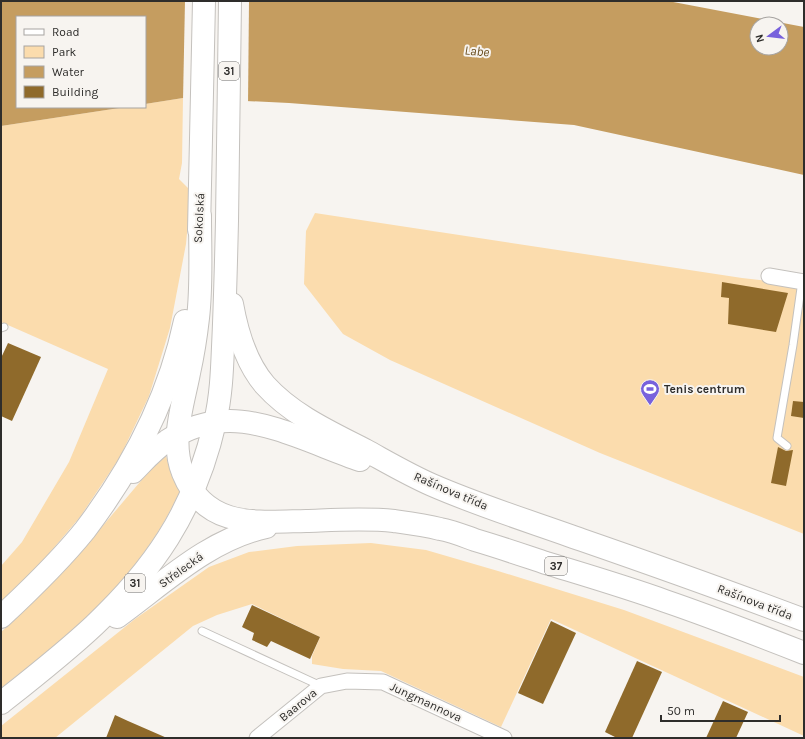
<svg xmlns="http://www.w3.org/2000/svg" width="805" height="739" font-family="Karla,sans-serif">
<rect width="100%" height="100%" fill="#f7f4f0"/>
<!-- green -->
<g fill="#fbdcad">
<polygon points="183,98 182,163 179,179 191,191 186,244 170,328 149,396 120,457 80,517 46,557 1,603 1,566 22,542 69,462 108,369 1,322 1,126 126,107 145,107 145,104"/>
<polygon points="315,213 742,278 804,285 804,534 600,453 390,360 343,334 304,284 306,231"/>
<path d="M166 456 172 477 180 491C154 548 112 596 66 637 46 656 22 671 1 688V632C57 583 103 525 151 469Z"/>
<polygon points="371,543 426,550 498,571 624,610 804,677 804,736 551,619 501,727 381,671 343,669 312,664 312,656 320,637 252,604 217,615 193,626 55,738 1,738 1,726 135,619 209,567 249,552 297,546"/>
</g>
<!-- water -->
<path fill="#c59d60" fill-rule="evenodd" d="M1 1H668L804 27V175L574 125 289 103 183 98 145 104V17H17V107H126L1 126ZM757 24H781V48H757Z"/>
<!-- pier -->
<polygon fill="#f7f4f0" points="185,1 249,1 248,104 183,100"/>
<!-- building -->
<g fill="#8f6a2b">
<polygon points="722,282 788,293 776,332 728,324 729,298 721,297"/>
<polygon points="8,343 41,357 12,421 1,416 1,358"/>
<polygon points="793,401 804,402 804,418 791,416"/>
<polygon points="778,447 786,451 793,450 786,486 771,483"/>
<polygon points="252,605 320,637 310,659 271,641 267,647 252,640 254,633 242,627"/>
<polygon points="551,621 576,633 543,704 518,693"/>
<polygon points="637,661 662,672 632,738 617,738 605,732"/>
<polygon points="723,701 748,712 736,738 706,738"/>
<polygon points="115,715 128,721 167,738 106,738"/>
</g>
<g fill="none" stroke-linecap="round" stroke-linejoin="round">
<!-- service casing -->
<g stroke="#c4c1bd" stroke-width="9">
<g id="service">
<polyline points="1,328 4,327"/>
<polyline points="787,446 777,438 793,345 802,281"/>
<polyline points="202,631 321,686"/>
</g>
</g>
<!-- minor casing -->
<g stroke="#c4c1bd" stroke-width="17">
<g id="minor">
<polyline points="769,276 804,282"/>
<polyline points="257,738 321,686 347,681 383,682 504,738"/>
</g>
</g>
<!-- primary casing -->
<g stroke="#c4c1bd" stroke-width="24">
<g id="primary">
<path d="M200 216C200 250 202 284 198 318 196 336 193 355 189 373 183 405 170 441 183 473 206 529 256 522 306 521 335 520 365 518 394 521 409 523 425 525 440 529 452 531 464 536 475 540 499 547 522 555 546 563 585 575 626 587 665 601 712 617 758 635 804 653"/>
<polyline points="199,230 204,1"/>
<path d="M232 304C237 332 246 363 265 385 292 415 330 432 365 450 387 462 409 475 432 485 480 506 532 522 582 540 657 566 730 592 804 620"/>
<path d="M133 472C144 461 154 449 167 441 185 429 208 421 230 421 271 421 321 447 360 460"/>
<path d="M1 617C30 590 60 561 85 530 132 468 169 397 185 321"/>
<path d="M117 617C164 583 208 540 266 527"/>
<path d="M1 703C63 654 125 606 168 538 190 503 206 462 215 422 221 397 222 372 223 347 225 306 226 263 227 221 228 148 229 74 230 1"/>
</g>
</g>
<!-- service -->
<use href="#service" stroke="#fff" stroke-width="7"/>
<!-- minor -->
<use href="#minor" stroke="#fff" stroke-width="15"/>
<!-- primary -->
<use href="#primary" stroke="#fff" stroke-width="22"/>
</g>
<!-- icons -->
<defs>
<g id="stadium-pin" transform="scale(1)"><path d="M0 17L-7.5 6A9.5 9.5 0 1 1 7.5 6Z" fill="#7861dc" stroke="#f7f4f0"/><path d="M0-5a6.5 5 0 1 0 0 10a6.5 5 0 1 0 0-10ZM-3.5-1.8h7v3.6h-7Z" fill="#fff"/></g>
</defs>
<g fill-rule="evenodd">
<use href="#stadium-pin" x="650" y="389"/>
</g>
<g text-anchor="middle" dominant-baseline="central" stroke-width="4" stroke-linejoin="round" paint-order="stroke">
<!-- shield labels -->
<g fill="#f7f4f0" stroke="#6a6966" stroke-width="1">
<rect x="219" y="62" width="20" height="18" rx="3"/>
<rect x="545" y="557" width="22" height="18" rx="3"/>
<rect x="125" y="574" width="20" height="18" rx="3"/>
</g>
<g font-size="11" font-weight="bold" fill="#2e2d2b">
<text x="229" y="71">31</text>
<text x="556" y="566">37</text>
<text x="135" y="583">31</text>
</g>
<!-- street labels -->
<g font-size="12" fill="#2e2d2b" stroke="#f7f4f0">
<text transform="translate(199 218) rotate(-87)">Sokolská</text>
<text transform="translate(451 491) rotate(23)">Rašínova třída</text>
<text transform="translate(181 570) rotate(-36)">Střelecká</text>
<text transform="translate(755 602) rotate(21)">Rašínova třída</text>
<text transform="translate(426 702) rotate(25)">Jungmannova</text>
<text transform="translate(298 705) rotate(-39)">Baarova</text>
</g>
<!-- poi labels -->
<g font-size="12" font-weight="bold" fill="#2e2d2b" stroke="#f7f4f0" text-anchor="start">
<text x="664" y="389">Tenis centrum</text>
</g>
<!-- water labels -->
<g font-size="13" font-style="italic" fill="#694d1e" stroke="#f7f4f0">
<text transform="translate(477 51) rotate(4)">Labe</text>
</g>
</g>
<!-- border -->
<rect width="805" height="739" fill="none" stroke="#2e2d2b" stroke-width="4"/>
<!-- legend -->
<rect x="16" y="16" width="130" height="92" fill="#f7f4f0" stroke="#a7a4a1"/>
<rect x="24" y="29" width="20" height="6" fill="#ffffff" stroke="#a7a4a1"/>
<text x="52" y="36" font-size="12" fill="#2e2d2b">Road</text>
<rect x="24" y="46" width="20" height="12" fill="#fbdcad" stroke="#a7a4a1"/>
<text x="52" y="56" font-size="12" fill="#2e2d2b">Park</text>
<rect x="24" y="66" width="20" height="12" fill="#c59d60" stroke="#a7a4a1"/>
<text x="52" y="76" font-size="12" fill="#2e2d2b">Water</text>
<rect x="24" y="86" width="20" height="12" fill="#8f6a2b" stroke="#a7a4a1"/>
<text x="52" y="96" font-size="12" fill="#2e2d2b">Building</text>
<!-- north arrow -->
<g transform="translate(769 36) rotate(255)"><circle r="19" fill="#f7f4f0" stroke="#a7a4a1"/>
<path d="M0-3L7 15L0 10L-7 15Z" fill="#7861dc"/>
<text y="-6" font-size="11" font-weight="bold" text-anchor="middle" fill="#2e2d2b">N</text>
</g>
<!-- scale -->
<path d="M661 715v6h119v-6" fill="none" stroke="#2e2d2b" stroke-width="2"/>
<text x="667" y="715" font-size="12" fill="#2e2d2b" stroke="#f7f4f0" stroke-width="3" paint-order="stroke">50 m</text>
</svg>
